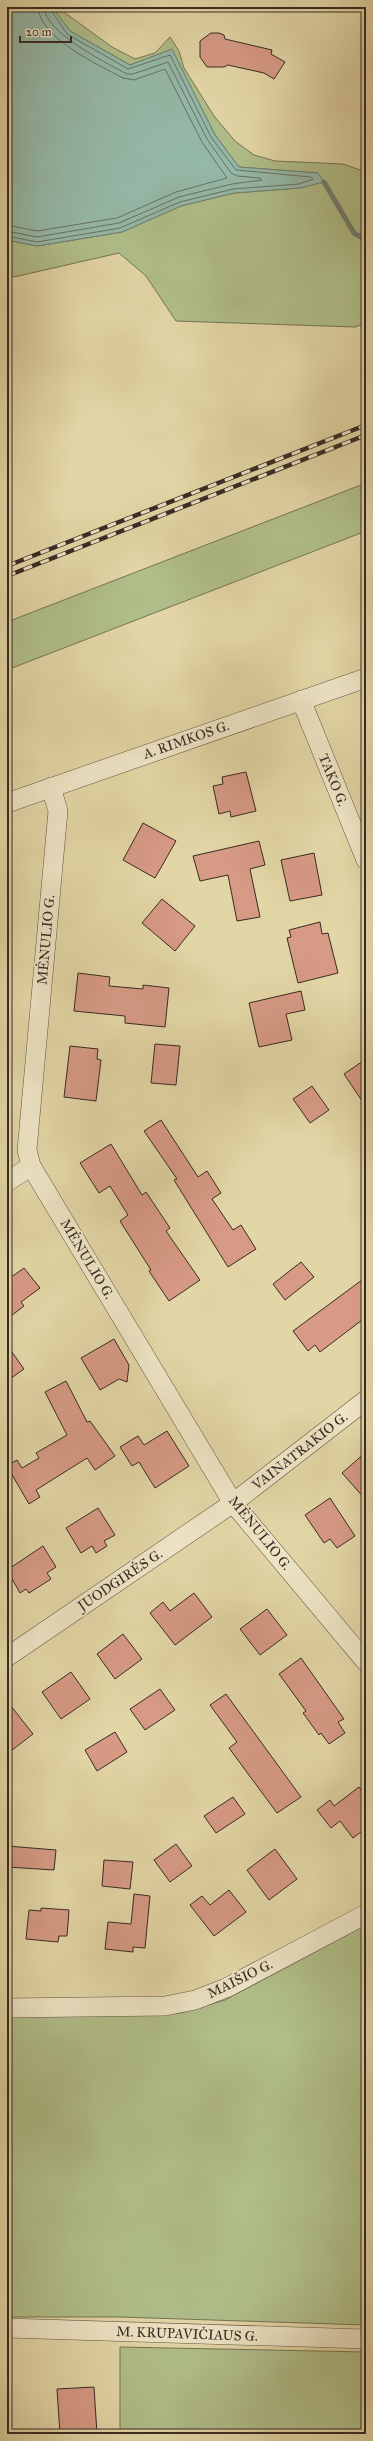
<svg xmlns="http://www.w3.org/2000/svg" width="373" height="2441" font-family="'IM FELL Great Primer',serif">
<rect width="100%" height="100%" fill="#e3d6a6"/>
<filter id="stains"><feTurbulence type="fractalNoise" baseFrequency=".005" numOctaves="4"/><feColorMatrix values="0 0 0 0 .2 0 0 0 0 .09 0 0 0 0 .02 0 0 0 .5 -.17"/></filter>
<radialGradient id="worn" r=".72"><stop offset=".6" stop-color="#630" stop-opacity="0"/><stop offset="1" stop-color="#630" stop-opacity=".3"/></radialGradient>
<!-- green -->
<g fill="#b0be89" stroke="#747456">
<polygon points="52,7 57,7 112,47 135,59 155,53 170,37 179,51 184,68 214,116 235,141 254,155 275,161 343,164 366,172 366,323 355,327 176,321 146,276 119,253 14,277 7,272 7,240 37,246 122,232 181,206 234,193 300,188 318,173 239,167 215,135 172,50 130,65 70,31"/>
<polygon points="366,483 366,531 7,670 7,622"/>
<polygon points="366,1925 366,2325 120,2317 7,2317 7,2016 181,2013 225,2000"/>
<polygon points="120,2347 366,2352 366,2434 120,2434"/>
</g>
<!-- water -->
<polygon fill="#95b9a8" stroke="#6f8073" points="7,7 52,7 70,31 130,65 172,49 215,135 239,167 318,173 324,182 300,188 234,193 181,206 122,232 37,246 7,240"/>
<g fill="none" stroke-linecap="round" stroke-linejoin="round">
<!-- shore -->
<g stroke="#667266" stroke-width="1">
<path d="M7 225 37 231 117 218 176 192 227 178 202 142 165 69 134 80 123 78C99 65 39 38 38 7"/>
<path d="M7 231 37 237 119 223 179 197 232 184 262 180 260 178 237 176 231 173 207 139 168 62 133 74H127C105 62 45 33 44 7"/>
<polyline points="7,236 37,242 120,228 180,202 233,189 299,184 313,179 311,177 236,170 211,137 170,55 128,69 67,34 49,7"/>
</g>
<!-- stream -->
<polyline stroke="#6f8073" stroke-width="5" points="324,182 354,233 366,240"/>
</g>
<!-- building -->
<g fill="#d79a85" stroke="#372b24">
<polygon points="211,33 219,33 224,35 225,39 272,50 271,54 285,62 274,79 264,73 228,65 224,67 207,67 200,57 200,41"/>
<polygon points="246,772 256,811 231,817 230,811 219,814 213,786 223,784 222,777"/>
<polygon points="143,823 176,841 155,878 123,860"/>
<polygon points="259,841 265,865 250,869 260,917 237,921 228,875 200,881 193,856"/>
<polygon points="314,853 322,895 290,901 281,860"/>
<polygon points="162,899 195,926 175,951 142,923"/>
<polygon points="320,922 322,934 328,933 338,973 298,983 287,938 291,937 289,930"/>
<polygon points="78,973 110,977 109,986 143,989 143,985 169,988 165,1027 125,1023 125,1016 74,1011"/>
<polygon points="301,991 305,1010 286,1014 292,1040 259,1047 249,1003"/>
<polygon points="155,1044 180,1046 176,1085 151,1083"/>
<polygon points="70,1046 98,1049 97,1059 101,1060 96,1101 64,1097"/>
<polygon points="366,1059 366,1107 344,1074"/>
<polygon points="312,1086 329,1110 310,1123 293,1099"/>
<polygon points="161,1120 198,1177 207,1171 221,1193 212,1199 233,1230 241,1225 256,1249 228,1267 174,1180 177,1179 144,1131"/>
<polygon points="111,1144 142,1195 146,1192 170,1228 166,1231 200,1280 169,1301 149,1271 151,1270 120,1221 128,1215 110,1186 99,1193 80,1163"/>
<polygon points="301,1262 314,1277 285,1300 273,1284"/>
<polygon points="24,1268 40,1288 21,1302 24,1306 7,1319 7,1280"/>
<polygon points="366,1277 366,1317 320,1352 315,1345 308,1351 293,1331"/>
<polygon points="114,1339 129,1365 127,1382 119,1379 100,1390 81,1358"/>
<polygon points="7,1345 24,1369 7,1381"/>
<polygon points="66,1381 87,1422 90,1421 115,1456 95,1470 87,1458 36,1490 40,1497 29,1504 7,1466 17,1460 22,1468 39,1458 36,1453 67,1435 45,1392"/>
<polygon points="167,1431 189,1466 155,1488 139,1462 132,1466 120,1447 138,1436 144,1445"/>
<polygon points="366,1452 366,1500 342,1473"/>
<polygon points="330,1498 355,1536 337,1548 330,1539 324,1543 305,1515"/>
<polygon points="98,1508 115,1535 104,1541 107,1546 96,1553 92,1546 81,1553 66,1528"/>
<polygon points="43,1546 56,1567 47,1573 51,1579 29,1593 26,1589 20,1593 7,1570"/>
<polygon points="194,1593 212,1617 175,1645 150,1613 163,1602 170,1611"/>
<polygon points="267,1609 287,1635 260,1655 240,1629"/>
<polygon points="123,1634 142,1659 115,1679 97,1654"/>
<polygon points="301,1658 344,1719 338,1722 345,1733 329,1744 321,1733 319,1735 303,1713 306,1711 279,1674"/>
<polygon points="71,1672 90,1699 61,1719 42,1692"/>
<polygon points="160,1689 175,1710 145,1730 130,1709"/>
<polygon points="226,1694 301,1797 277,1813 229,1748 237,1742 210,1705"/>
<polygon points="7,1701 33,1734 7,1754"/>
<polygon points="115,1732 127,1752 97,1771 85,1750"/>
<polygon points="359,1787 366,1796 366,1828 353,1838 340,1821 331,1828 317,1810 330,1800 334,1806"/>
<polygon points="233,1797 245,1814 216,1833 204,1816"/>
<polygon points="176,1844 192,1866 170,1882 154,1860"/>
<polygon points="7,1846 56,1850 54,1870 7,1867"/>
<polygon points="275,1849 297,1879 269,1900 247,1870"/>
<polygon points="104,1860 133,1862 130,1889 102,1886"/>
<polygon points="229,1890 246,1912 214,1936 190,1905 202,1896 210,1905"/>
<polygon points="134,1894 150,1896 145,1948 133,1947 133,1952 105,1949 108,1922 131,1924"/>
<polygon points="41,1908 69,1910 67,1936 59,1936 58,1942 26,1939 29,1910 41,1911"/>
<polygon points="94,2387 97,2434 60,2434 57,2389"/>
</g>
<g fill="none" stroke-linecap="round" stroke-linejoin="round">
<!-- minor casing -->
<g stroke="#625644" stroke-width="20">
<g id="minor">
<polyline points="301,700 366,860"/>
<polyline points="51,787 58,811 27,1150 31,1166 233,1503 366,1662"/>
<polyline points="7,803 366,678"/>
<polyline points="7,1182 31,1166"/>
<polyline points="7,1657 233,1503 366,1400"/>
<polyline points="7,2008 165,2006 195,2000 226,1988 366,1914"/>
<polyline points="7,2328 366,2339"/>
</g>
</g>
<!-- minor -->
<use href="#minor" stroke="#ede4c5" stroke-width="19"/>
<!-- rail casing -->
<g stroke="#372b24" stroke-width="4.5">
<g id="rail">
<polyline points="7,566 366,425"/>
<polyline points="7,576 366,435"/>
</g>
</g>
<!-- rail -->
<use href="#rail" stroke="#ede4c5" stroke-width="3" stroke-dasharray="9" stroke-linecap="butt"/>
</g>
<g text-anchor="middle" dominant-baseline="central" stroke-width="3.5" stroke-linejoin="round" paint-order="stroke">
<!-- street labels -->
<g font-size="14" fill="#372b24" stroke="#ede4c5">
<text transform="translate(186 740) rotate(-19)">A. RIMKOS G.</text>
<text transform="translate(333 780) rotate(68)">TAKO G.</text>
<text transform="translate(46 940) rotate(-85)">MĖNULIO G.</text>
<text transform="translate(87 1259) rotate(59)">MĖNULIO G.</text>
<text transform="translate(300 1451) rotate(-38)">VAINATRAKIO G.</text>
<text transform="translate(260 1533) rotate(51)">MĖNULIO G.</text>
<text transform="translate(120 1580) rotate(-34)">JUODGIRĖS G.</text>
<text transform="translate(240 1979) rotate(-26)">MAIŠIO G.</text>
<text transform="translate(187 2334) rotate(2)">M. KRUPAVIČIAUS G.</text>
</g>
</g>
<!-- margin -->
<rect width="373" height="2441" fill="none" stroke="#e3d6a6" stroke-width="24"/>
<rect x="8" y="8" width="357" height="2425" fill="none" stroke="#372b24" stroke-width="2"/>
<rect x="12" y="12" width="349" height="2417" fill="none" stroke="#372b24"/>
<!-- scale -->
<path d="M20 36v6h51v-6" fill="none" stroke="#372b24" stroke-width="2"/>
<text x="26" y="36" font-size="12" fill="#372b24" stroke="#ede4c5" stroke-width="3" paint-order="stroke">20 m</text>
<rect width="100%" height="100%" filter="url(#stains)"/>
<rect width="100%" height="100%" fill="url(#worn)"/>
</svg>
